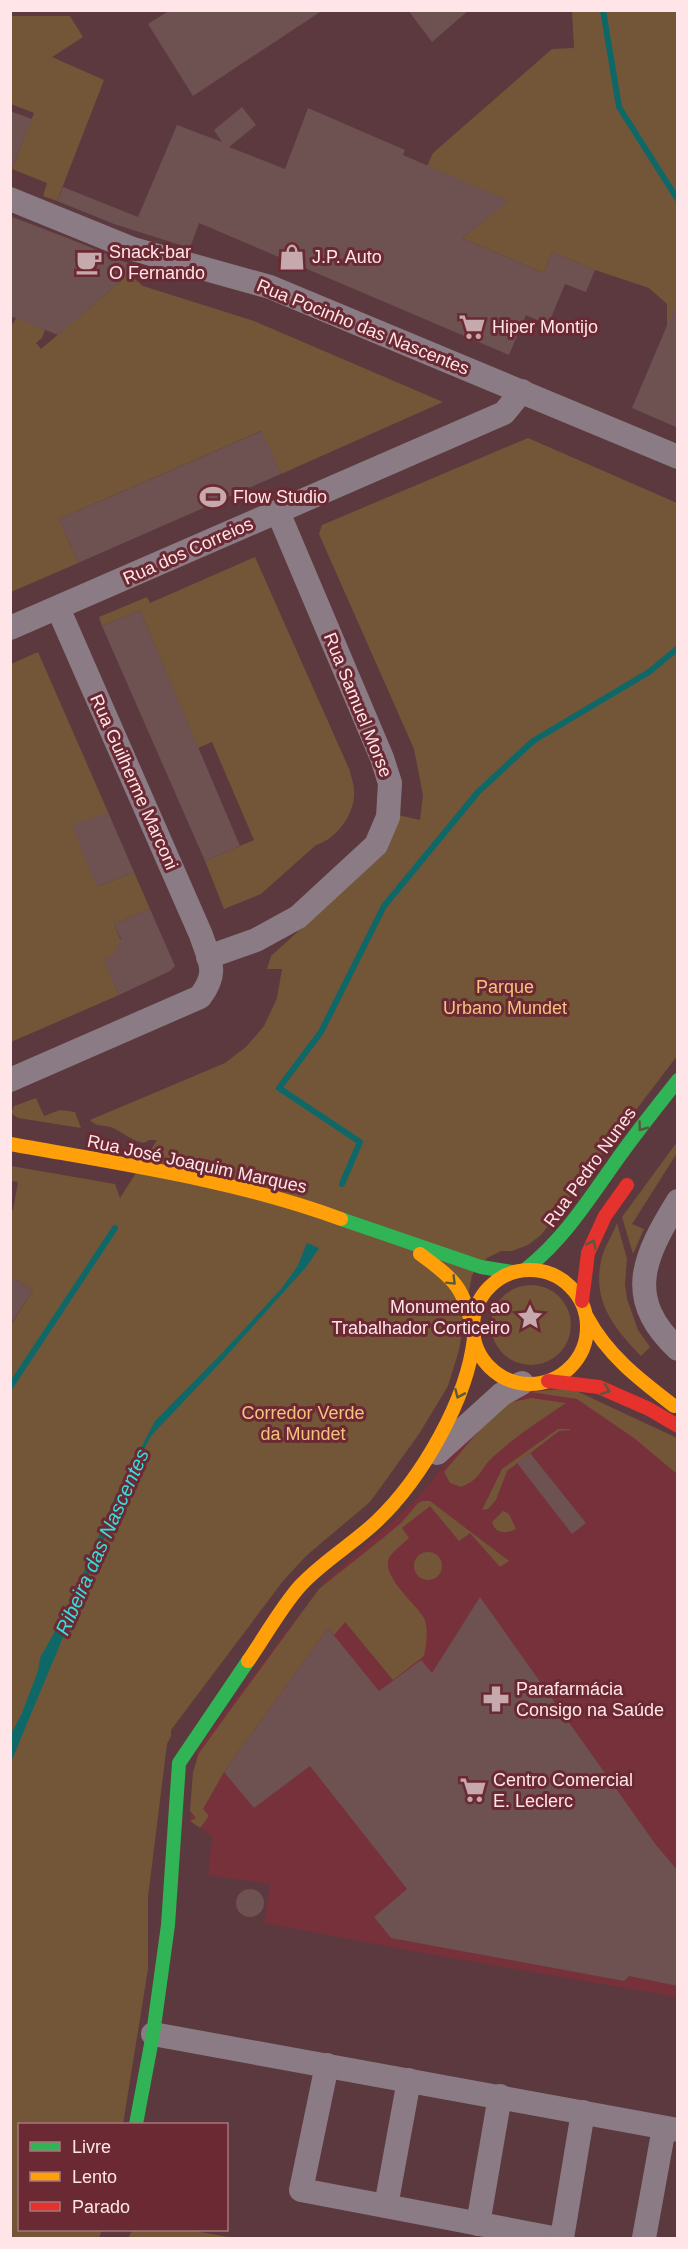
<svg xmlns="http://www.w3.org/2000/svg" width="688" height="2249" font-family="Arial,sans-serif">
<rect width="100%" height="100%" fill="#5c393e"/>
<!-- built -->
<polygon fill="#76313b" points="550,1389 677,1438 677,1997 417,1952 264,1923 270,1884 208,1875 212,1836 190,1821 197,1749 326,1580 416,1500 487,1412 525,1392"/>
<!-- green -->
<g fill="#735637">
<polygon points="572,11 677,11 677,331 667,327 667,304 649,288 595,270 552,252 544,273 462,238 508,201 427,166 433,153 552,49 574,48"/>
<polygon points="10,16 70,16 83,37 52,57 104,80 57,201 43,196 47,183 12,169 34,113 11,104"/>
<polygon points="129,274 143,286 254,321 443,402 281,474 261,431 59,519 78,563 11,592 10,328 17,317 45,330 42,338 36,343 41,349"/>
<path d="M528 438 677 503V1056L541 1235 528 1245 512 1251H501L487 1258 472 1275 459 1350 448 1386 419 1434 370 1502 307 1555 283 1581 171 1730V1736L167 1744 148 1897V1969L123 2124H20V2230H102L99 2238H11L10 1326 33 1290 15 1279 11 1285V1210H13L18 1182 11 1181V1166L115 1184 120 1198 157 1140H149L144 1143C132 1141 124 1133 113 1128 104 1124 97 1128 90 1120L225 1063 246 1047 264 1026 277 998 282 969H267L271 956 379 858 398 815 420 820 423 795 414 749 319 534 322 525Z"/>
<path d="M255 557 350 771C351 777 354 784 354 790 356 812 338 838 316 845L261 894 224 909 205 861 254 840 212 742 198 748 140 610 102 626 99 617 147 597 150 603Z"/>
<polygon points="38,652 108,812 97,887 134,872 150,909 114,924 122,943 117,948 118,953 104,960 119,995 11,1042 11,664"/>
<polygon points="36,1098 44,1116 60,1110 75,1112 81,1128 18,1118 11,1113 14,1106"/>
<polygon points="677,1142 677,1153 632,1224 644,1229 633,1254 622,1217"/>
<path d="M617 1223 627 1259 625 1284 627 1299 638 1330 650 1347 641 1356C613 1327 591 1300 602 1257 605 1246 613 1234 617 1223Z"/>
<circle cx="531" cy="1325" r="40"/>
<polygon points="570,1388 677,1438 677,1474 634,1438 577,1399 530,1392"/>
<path d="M531 1398 566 1403C542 1419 516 1436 494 1456 479 1469 483 1478 461 1487L450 1483 444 1472 493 1414 508 1403Z"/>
<polygon points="558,1429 570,1429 570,1430 559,1431 507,1471 496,1500 488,1509 482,1510 502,1469"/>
<path d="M423 1501H430L509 1561 500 1567 470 1533 459 1541 430 1506 402 1528 409 1538C403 1544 393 1551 389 1558 381 1576 416 1604 424 1618 429 1629 426 1645 424 1656L393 1680 345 1622 334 1635 328 1628 224 1772 203 1809 209 1816 200 1828 190 1821 196 1818 190 1811 193 1772 199 1753 319 1589 383 1538 402 1522 418 1503Z"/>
<path d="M503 1511 509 1514 516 1529C507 1534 495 1534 492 1522Z"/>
<circle cx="428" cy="1566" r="14"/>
<polygon points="133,2230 189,2230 234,2238 128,2238"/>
</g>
<!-- water -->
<polygon fill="#0f6868" points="307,1243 319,1248 307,1266 220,1363 151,1436 140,1457 104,1539 11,1762 11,1734 22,1713 38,1671 40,1658 72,1601 112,1504 155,1421 223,1352 281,1289 297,1267"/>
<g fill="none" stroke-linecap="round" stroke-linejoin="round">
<!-- stream -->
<g stroke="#0f6868" stroke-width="6">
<polyline points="603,10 619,107 678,200"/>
<polyline points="342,1184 360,1142 279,1088 321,1032 384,906 478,792 533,741 649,672 678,648"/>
<polyline points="10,1387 115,1228"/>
</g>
</g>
<!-- building -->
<g fill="#6e5151">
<polygon points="170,10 323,10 193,96 148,24"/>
<polygon points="408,10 469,10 432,42"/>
<polygon points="242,107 256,125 229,147 285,169 308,108 405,150 403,155 509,201 462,238 544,273 552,252 595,270 586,292 565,284 548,325 526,315 509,355 199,223 190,248 114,224 57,201 63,187 138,217 177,125 222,142 214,130"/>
<polygon points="10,111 32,119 11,171 10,171"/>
<polygon points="10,216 80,243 137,267 58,335 10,316"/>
<polygon points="677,302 678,302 678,428 632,408"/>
<polygon points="262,431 281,474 78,563 59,519"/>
<polygon points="140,610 240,846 205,861 102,626"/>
<polygon points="108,812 134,872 97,887 72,826"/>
<polygon points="150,909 175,966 170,971 119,995 103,959 113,955 121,939 114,924"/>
<polygon points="10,1276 33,1290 10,1325"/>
<polygon points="530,1453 586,1523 572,1534 517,1463"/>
<polygon points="480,1597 656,1845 678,1871 678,1986 629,1976 624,1981 391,1938 374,1917 407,1889 310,1766 254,1808 224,1772 328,1628 379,1691 421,1660 432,1673"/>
<circle cx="250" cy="1903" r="14"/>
</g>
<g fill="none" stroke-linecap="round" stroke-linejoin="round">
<!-- street -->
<g stroke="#8a7b84" stroke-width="24">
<polyline points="10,199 133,249 270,287 678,457"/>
<polyline points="10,628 504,413 522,391"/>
<polyline points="208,957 256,940 298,917 376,845 388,817 390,783 382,758 278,512"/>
<path d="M10 1080 200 997C219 972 210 962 201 935L58 608"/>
<path d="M678 1201C644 1256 623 1299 678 1349"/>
<polyline points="437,1453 502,1394 522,1383"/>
<polyline points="153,2034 678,2130"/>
<polyline points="327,2065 301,2190 553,2238"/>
<polyline points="386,2206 409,2080"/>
<polyline points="478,2224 500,2096"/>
<polyline points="562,2238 583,2112"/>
<polyline points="644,2238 664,2128"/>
</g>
<!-- fast -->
<g stroke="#30b455" stroke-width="14">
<polyline points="341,1219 481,1267 512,1272"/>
<path d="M526 1269C563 1240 587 1202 614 1164 634 1135 656 1108 678 1080"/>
<polyline points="136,2124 153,2034 168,1925 179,1763 248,1661"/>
</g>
<!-- slow -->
<g stroke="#ff9f0a" stroke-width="14">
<path d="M10 1144C121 1164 235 1180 341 1219"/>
<path d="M420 1254C455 1280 464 1287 473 1331"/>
<circle cx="530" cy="1327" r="57"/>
<path d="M587 1317C608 1356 640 1380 674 1406"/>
<path d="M248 1661C264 1638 282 1606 300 1586 323 1561 353 1544 377 1521 422 1478 467 1400 474 1338"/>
</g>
<!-- jam -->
<g stroke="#e5322d" stroke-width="14">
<polyline points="582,1301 588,1253 605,1216 627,1185"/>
<polyline points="548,1381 599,1387 649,1409 678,1426"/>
</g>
</g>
<!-- one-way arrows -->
<defs><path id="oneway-chevron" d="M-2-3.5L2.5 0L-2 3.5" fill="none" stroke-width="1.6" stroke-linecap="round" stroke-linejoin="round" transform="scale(1.5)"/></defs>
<g stroke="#565a3f">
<use href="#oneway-chevron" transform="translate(642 1127) rotate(127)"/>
<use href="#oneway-chevron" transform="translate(592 1244) rotate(-66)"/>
<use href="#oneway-chevron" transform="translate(452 1281) rotate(45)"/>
<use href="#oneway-chevron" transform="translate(606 1390) rotate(20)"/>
<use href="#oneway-chevron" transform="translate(459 1394) rotate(114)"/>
</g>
<!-- icons -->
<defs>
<g id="shop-bare" transform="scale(2.07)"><path d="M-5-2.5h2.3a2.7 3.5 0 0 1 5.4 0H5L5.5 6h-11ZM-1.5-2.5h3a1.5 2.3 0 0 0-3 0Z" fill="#c6a9ac" stroke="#6b2a33" stroke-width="2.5" paint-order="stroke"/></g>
<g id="cafe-bare" transform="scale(2.07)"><path d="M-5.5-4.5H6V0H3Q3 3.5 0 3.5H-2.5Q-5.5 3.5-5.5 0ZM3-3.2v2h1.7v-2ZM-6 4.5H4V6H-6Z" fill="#c6a9ac" stroke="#6b2a33" stroke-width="2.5" paint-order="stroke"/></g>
<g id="supermarket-bare" transform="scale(2.07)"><path d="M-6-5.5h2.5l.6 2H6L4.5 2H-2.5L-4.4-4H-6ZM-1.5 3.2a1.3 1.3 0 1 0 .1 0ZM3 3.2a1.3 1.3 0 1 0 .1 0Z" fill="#c6a9ac" stroke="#6b2a33" stroke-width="2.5" paint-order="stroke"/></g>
<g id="stadium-bare" transform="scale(2.07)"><path d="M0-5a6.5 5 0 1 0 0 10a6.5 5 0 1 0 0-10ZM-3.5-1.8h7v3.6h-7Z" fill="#c6a9ac" stroke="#6b2a33" stroke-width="2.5" paint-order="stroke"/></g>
<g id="sight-bare" transform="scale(2.07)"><path d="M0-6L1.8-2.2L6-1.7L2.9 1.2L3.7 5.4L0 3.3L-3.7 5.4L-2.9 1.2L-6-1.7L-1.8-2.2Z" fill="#c6a9ac" stroke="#6b2a33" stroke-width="2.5" paint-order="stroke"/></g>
<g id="pharmacy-bare" transform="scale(2.07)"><path d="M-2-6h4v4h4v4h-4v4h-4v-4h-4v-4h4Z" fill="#c6a9ac" stroke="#6b2a33" stroke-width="2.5" paint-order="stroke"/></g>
</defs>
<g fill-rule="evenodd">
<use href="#shop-bare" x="292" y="257"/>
<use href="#cafe-bare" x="89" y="262"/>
<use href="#supermarket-bare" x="472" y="327"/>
<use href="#stadium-bare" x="213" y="497"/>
<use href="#sight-bare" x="530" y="1317"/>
<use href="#pharmacy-bare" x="496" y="1699"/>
<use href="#supermarket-bare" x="473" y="1790"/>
</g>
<g text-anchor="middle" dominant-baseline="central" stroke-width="6" stroke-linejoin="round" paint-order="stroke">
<!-- poi labels -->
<g font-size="18" fill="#ffe5e7" stroke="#6b2a33" text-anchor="start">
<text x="109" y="252">Snack-bar<tspan x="109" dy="21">O Fernando</tspan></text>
<text x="312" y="257">J.P. Auto</text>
<text x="492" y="327">Hiper Montijo</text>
<text x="233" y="497">Flow Studio</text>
<text x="510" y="1307" text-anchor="end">Monumento ao<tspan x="510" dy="21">Trabalhador Corticeiro</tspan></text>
<text x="516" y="1689">Parafarmácia<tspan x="516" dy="21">Consigo na Saúde</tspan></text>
<text x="493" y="1780">Centro Comercial<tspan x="493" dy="21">E. Leclerc</tspan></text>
</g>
<!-- street labels -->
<g font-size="18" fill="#ffe5e7" stroke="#6b2a33">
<text transform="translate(363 327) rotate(22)">Rua Pocinho das Nascentes</text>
<text transform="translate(188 551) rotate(-24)">Rua dos Correios</text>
<text transform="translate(358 705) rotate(68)">Rua Samuel Morse</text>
<text transform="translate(134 782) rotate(66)">Rua Guilherme Marconi</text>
<text transform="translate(197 1164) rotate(12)">Rua José Joaquim Marques</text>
<text transform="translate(590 1167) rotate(-54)">Rua Pedro Nunes</text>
</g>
<!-- park labels -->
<g font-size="18" fill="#f6c27d" stroke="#6b2a33">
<text x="505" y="987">Parque<tspan x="505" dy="21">Urbano Mundet</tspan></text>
<text x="303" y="1413">Corredor Verde<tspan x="303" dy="21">da Mundet</tspan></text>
</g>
<!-- water labels -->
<g font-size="20" font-style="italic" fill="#34dfdd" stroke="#6b2a33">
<text transform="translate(102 1542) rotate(-66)">Ribeira das Nascentes</text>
</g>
</g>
<!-- border -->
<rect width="688" height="2249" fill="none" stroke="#ffe5e7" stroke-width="24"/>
<!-- legend -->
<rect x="18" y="2123" width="210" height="108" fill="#6b2a33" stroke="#a6757b" stroke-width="1.5"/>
<rect x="30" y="2142" width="30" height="9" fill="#30b455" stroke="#a6757b" stroke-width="1.5"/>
<text x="72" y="2153" font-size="18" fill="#ffe5e7">Livre</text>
<rect x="30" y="2172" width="30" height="9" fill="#ff9f0a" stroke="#a6757b" stroke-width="1.5"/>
<text x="72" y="2183" font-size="18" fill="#ffe5e7">Lento</text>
<rect x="30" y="2202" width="30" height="9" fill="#e5322d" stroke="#a6757b" stroke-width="1.5"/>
<text x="72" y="2213" font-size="18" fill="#ffe5e7">Parado</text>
</svg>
